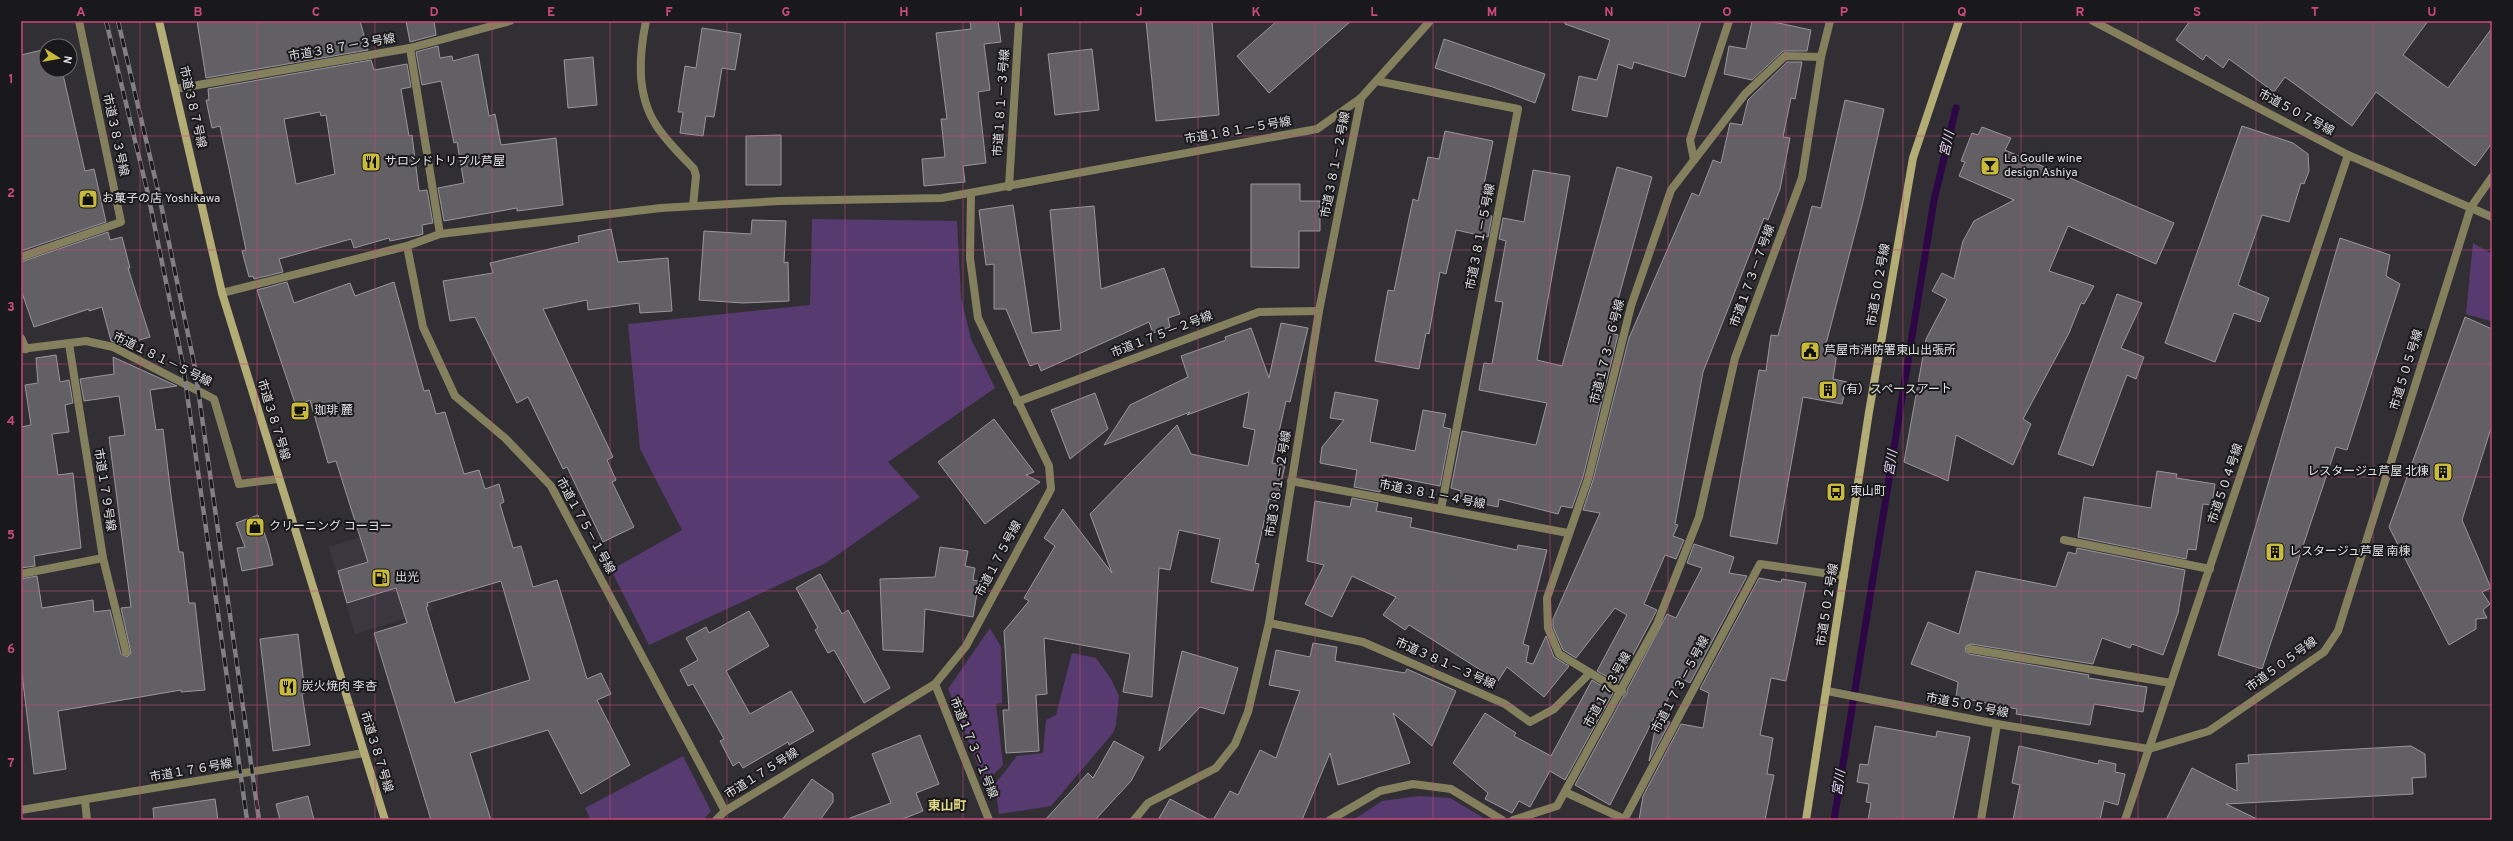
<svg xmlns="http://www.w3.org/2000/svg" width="2513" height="841" font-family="Overpass,'Noto Sans JP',sans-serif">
<rect width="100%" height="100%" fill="#312f34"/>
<!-- built -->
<polygon fill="#3b3640" points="406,522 433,610 355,634 329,547"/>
<!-- green -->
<g fill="#573b70">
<polygon points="812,219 957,221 961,297 971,339 995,388 888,462 920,497 826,563 649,645 611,570 682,530 640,449 628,324 810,305"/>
<polygon points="2473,243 2492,254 2492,319 2490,321 2466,314"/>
<polygon points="990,628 1001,647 1002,703 996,704 1003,765 985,783 948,689"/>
<polygon points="1072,653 1096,658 1111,679 1119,696 1116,725 1113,733 1051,806 999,814 995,784 1017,756 1043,753 1046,720 1056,715"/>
<polygon points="683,756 711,811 703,820 591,820 585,808"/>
<polygon points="1419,796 1450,798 1482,817 1482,820 1353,820 1382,801"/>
</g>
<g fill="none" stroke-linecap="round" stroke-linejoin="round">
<!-- stream -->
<polyline stroke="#2c0645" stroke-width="7" points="1834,820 1934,200 1956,108"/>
</g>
<!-- building -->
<g fill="#626065" stroke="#9a979c" fill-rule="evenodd">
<polygon points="197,21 360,21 368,50 206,78"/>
<polygon points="406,21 434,21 436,35 410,42"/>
<polygon points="970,21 998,21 1001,42 984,44 990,90 978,92 986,163 963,166 965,182 924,186 922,159 945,157 941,119 947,119 936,33 971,29"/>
<polygon points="1146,21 1212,21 1219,115 1156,121"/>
<polygon points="1277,21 1351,21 1269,93 1237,56"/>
<polygon points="1565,21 1701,21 1685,77 1634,62 1632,69 1618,64 1607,117 1572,110 1579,76 1597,80 1610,40 1565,24"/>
<polygon points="1752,21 1769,21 1811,30 1807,51 1783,51 1752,80 1724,74 1729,46 1746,49"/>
<polygon points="2190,21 2428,21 2403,55 2448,88 2492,28 2492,143 2475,166 2376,92 2352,126 2285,77 2274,92 2229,59 2223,68 2206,55 2203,60 2176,40"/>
<polygon points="702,28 741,34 735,70 722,68 714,117 706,116 703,136 680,133 683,112 678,112 685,66 696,68"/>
<polygon points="1444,39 1545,74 1535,103 1493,87 1435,68"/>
<polygon points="438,46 440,58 452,56 453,61 478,54 489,116 495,114 501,145 556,138 563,205 517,211 517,208 444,221 438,188 464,183 457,142 454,143 441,81 422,85 416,52"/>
<polygon points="46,49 46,70 62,70 85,171 94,169 106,222 21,251 21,55"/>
<polygon points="1092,49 1099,110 1055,115 1048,54"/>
<polygon points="593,57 597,105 568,108 564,60"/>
<path d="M371 60 374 70 407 64 411 87 401 89 409 136 412 135 419 191 427 190 433 223 422 225 423 234 420 235 390 241 389 238 354 248 351 239 279 259 283 272 254 279 253 276 249 277 242 251 246 250 220 126 212 128 206 100H209L208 89ZM320 112 321 116 326 115 335 174 296 184 284 119Z"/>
<polygon points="1787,62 1802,62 1795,99 1791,98 1783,137 1790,138 1780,189 1768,220 1764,218 1703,372 1675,524 1678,525 1673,536 1684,540 1676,559 1665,555 1644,604 1657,610 1618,683 1597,671 1627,615 1615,608 1576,658 1563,650 1553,627 1553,619 1600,513 1583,510 1593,480 1629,338 1692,193 1699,196 1713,160 1721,163 1730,123 1742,125 1748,100"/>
<polygon points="1845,100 1884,109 1862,206 1826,344 1838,346 1833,379 1847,382 1842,404 1803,397 1777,544 1730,536 1759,370 1766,371 1771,335 1778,336 1812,206 1821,208"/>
<polygon points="2242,126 2293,143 2308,154 2309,171 2304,184 2301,183 2289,222 2262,215 2238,285 2269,298 2260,322 2234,313 2215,362 2165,343"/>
<polygon points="1982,127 2011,138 2005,150 2174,223 2156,264 2068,226 2049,271 2094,286 2084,304 2081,303 2069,333 2023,419 2031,424 2013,465 1956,435 1948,481 1904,462 1926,339 1947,299 1932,291 1942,273 1954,279 1963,241 1974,221 2014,200 1959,176 1965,162 1961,161 1972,133 1978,135"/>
<polygon points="1445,131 1493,141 1478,213 1492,216 1488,237 1456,230 1446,274 1440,272 1429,334 1426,333 1419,369 1375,361 1388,290 1394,291 1413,199 1418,201 1428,157 1439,159"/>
<polygon points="781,135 781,185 746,185 746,136"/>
<polygon points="1617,167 1652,177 1609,332 1618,335 1583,477 1572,508 1561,506 1558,514 1499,499 1498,507 1460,499 1461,491 1451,488 1462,431 1536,445 1547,403 1479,390 1484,363 1492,364 1503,302 1495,301 1506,241 1499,239 1503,218 1524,222 1533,170 1570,176 1537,360 1562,366"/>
<polygon points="1251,184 1300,184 1300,201 1320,201 1320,231 1299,231 1299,268 1251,267"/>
<polygon points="1013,205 1032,333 1061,330 1050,210 1094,206 1101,289 1164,268 1180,314 1168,318 1170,327 1153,333 1149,322 1041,371 1038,363 1030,366 1006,309 994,309 994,264 986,265 979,210"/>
<polygon points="752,220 786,221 784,263 788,262 789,301 743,303 699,300 704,231 751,234"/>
<polygon points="611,229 618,262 668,258 672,311 640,313 639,303 588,310 587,300 543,309 613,457 607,460 616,480 612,482 634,527 603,542 567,467 563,469 528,397 517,403 475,317 450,321 443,281 493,273 490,263 579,242 578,236"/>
<polygon points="108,232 110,240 122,237 130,268 128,268 150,337 122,345 111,341 102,307 89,311 89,309 34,327 21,290 21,262"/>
<polygon points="2340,238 2390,255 2386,276 2400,284 2347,450 2336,447 2262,669 2218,655"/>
<path d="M287 282 294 303 350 283 355 296 394 282 424 391 429 390 436 414 445 412 464 474 479 470 485 489 499 484 504 502 500 504 513 548 521 546 533 587 557 580 587 679 601 673 611 694 597 700 630 765 581 794 548 730 470 753 491 820H431L374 633 407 623 396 588 347 603 338 571 368 562 336 461 328 463 310 400 296 406 257 290ZM501 581 530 680 455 703 426 607 428 606 427 603Z"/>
<polygon points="2117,294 2142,303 2121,348 2144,357 2136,379 2127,375 2093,466 2058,454"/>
<polygon points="2465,317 2492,329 2492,425 2462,520 2491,588 2482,592 2490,604 2483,610 2487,618 2476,619 2476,629 2449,645 2389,527"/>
<polygon points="1281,323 1308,328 1290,402 1286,401 1272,463 1285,465 1277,501 1269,499 1255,563 1259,564 1253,591 1211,582 1220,539 1179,530 1170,570 1159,568 1152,697 1123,692 1130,654 1044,638 1047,694 1036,695 1039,751 1006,753 1003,710 1009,710 1004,631 1029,601 1024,598 1055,546 1044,538 1063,509 1112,573 1090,514 1177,425 1191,454 1248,466 1255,430 1243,427 1249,392 1187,415 1190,412 1104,445 1130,405 1188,377 1181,356 1226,340 1225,337 1251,328 1269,378"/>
<polygon points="56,355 60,382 69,380 73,403 65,405 69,432 52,434 58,475 73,473 81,548 34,556 35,566 21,568 21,427 31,425 25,385 38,383 36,358"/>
<polygon points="113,357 177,386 150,390 156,430 163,429 171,495 179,552 183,552 189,603 195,603 205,690 181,692 181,690 58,711 66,769 34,774 21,665 21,579 37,576 42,608 93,600 94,612 110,610 121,654 127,657 131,653 121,608 131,607 109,437 125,435 119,396 84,401 80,379 114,374"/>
<polygon points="1335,392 1378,400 1370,442 1415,451 1423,410 1446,414 1443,427 1451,429 1440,486 1383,475 1380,492 1354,487 1357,470 1320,463 1322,447 1344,420 1330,418"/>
<polygon points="1095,393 1108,429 1070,459 1051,410"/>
<polygon points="994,419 1034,472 1026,475 1040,482 985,524 938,462"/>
<polygon points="2157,471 2177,474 2176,478 2215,484 2212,505 2203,504 2196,550 2188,549 2186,559 2078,537 2084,497 2151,508"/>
<polygon points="1352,498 1378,503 1376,511 1412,518 1410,527 1517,550 1518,545 1547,550 1523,644 1529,646 1526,662 1533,664 1546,636 1554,657 1569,666 1544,697 1507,667 1498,681 1409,625 1405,630 1383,615 1396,597 1352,576 1332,617 1305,604 1324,565 1307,561 1315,501 1350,507"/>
<polygon points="258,515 268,544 273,565 242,571 237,548 245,547 236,523"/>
<polygon points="1694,544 1734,557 1729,573 1747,576 1690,683 1679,677 1663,709 1659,708 1610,805 1575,785 1623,697 1627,694 1627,690 1667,614 1676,618 1702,568 1687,563"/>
<polygon points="940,547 968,551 965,566 975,568 973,580 979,581 973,617 925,609 923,652 883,650 880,579 935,577"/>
<polygon points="2077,548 2185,570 2178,613 2163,655 2132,644 2130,648 2102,638 2093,664 1971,644 1966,646 1965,651 1969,654 2089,675 2088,678 2147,687 2143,712 2094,704 2090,725 2016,714 2017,709 1956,697 1958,682 1911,664 1928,622 1959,634 1976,571 2056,587 2068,552 2076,554"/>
<polygon points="820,574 842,614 848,610 890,688 864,703 834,650 828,653 815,630 818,628 796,588"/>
<polygon points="1759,578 1781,582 1782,579 1806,583 1786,681 1771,678 1760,735 1773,738 1767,774 1774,775 1765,820 1639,820 1643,796 1681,724 1703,728 1709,693 1700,689"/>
<polygon points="749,611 769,646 726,671 750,714 791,691 814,731 789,745 788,742 743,768 739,762 733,766 720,741 724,739 693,684 688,686 680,670 698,660 686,638 706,627 709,633"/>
<polygon points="298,634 305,693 302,694 310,745 273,751 260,639"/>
<polygon points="1313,643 1337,647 1335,661 1405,673 1407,669 1456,691 1432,746 1393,713 1410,763 1338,785 1330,753 1302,820 1213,820 1230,791 1238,795 1260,750 1276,758 1300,691 1269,685 1276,650 1310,657"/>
<polygon points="1182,651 1238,668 1224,714 1200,707 1159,751"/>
<polygon points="1592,680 1613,693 1565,780 1550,771 1530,807 1519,801 1512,813 1485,799 1488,793 1453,763 1485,713 1516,733 1514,736 1551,756"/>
<polygon points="1657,719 1670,722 1649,761"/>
<polygon points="1875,726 1936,737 1937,731 1970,737 1953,820 1868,820 1871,803 1866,802 1869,784 1857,782 1860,764 1868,765"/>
<polygon points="920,735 939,784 916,793 923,811 900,820 850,820 850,818 891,803 872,754"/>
<polygon points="1114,741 1144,757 1131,781 1095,820 1045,820 1088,773 1093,778"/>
<polygon points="2019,746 2098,764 2099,760 2116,764 2115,772 2125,774 2118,805 2104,801 2100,820 2013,820 2020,785 2012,783"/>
<polygon points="2411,746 2425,754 2426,777 2412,778 2413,794 2226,804 2259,820 2166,820 2192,768 2237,791 2236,764 2249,763 2248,755"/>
<polygon points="812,779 833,794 833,802 820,820 782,820"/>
<polygon points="308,796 314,820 280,820 276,804"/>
<polygon points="215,799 218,820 154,820 153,808"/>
<polygon points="1170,799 1210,820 1158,820"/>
</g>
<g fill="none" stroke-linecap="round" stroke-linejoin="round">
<!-- street -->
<g stroke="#84805e" stroke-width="8">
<path d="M646 21C639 55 636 94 656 125 666 141 681 155 694 169L696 176 693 206"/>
<polyline points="2093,21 2348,155 2492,217"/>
<polyline points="410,48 440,234"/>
<polyline points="1377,81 1518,109 1441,509"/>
<polyline points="175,89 410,48 510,21"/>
<polyline points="1694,160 1690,140 1729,21"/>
<polyline points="1009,187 1019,21"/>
<polyline points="407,246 423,327 455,396 505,438 551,486 725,811"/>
<polyline points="21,257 121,222 79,21"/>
<polyline points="222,293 407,246 440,234 661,208 780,201 942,198 1317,129 1361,98 1430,21"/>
<polyline points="21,338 26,349"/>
<polyline points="21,349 86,341 113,347 214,399 239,484 278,479"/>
<polyline points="1017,402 1259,312 1319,311"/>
<polyline points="1291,481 1568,533"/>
<polyline points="2064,540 2210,569"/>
<polyline points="103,558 126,652"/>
<polyline points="21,574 103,558 69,344"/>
<polyline points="1269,623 1363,642 1505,704 1530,722 1554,709 1590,673"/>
<polyline points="1970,649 2171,683"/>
<polyline points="935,684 989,820"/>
<polyline points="1827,691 1997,724 2149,749 2209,731 2324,652 2338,631 2471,207 2492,177"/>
<polyline points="1622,692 1559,654 1548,628 1547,598 1588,479 1631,306 1671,190 1745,94 1785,56 1821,57"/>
<polyline points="1565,792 1624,819"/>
<polyline points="85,801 87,820"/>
<polyline points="21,810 364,753"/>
<polyline points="716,820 725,811 935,684 966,646 1051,489 1049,466 978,318 970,258 971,193"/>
<polyline points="1134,820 1148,803 1216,768 1235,744 1248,712 1269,623 1319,311 1361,98"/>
<polyline points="1330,820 1380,791 1413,784 1451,789 1502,820"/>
<polyline points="1513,820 1557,806 1657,624 1699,517 1735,358 1802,178 1821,57 1830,21"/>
<polyline points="1624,820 1760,564 1844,576"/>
<polyline points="1981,820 1997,724"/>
<polyline points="2125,820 2348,155"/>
</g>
<!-- secondary -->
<g stroke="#b3ac75" stroke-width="8">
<polyline points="159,21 222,293 385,820"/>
<polyline points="1806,820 1869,412 1913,158 1959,21"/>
</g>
<!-- rail casing -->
<g stroke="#817f83" stroke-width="4.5">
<g id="rail">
<polyline points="106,21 148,194 183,365 247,820"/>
<polyline points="118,21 159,195 195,368 259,820"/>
</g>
</g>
<!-- rail -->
<use href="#rail" stroke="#19181a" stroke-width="3" stroke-dasharray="9" stroke-linecap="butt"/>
</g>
<!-- grid -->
<path fill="none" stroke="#ca4a7d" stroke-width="1" stroke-opacity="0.55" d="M140 21V820M257 21V820M375 21V820M492 21V820M610 21V820M727 21V820M845 21V820M963 21V820M1080 21V820M1198 21V820M1315 21V820M1433 21V820M1550 21V820M1668 21V820M1786 21V820M1903 21V820M2021 21V820M2138 21V820M2256 21V820M2373 21V820M21 136H2492M21 250H2492M21 364H2492M21 477H2492M21 591H2492M21 705H2492"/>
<!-- icons -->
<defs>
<g id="restaurant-square" transform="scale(1)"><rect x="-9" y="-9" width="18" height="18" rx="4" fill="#caba3a" stroke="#19181a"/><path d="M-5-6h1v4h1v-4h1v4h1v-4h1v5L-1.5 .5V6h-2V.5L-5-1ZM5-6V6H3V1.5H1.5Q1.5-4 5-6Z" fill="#111"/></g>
<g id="bar-square" transform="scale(1)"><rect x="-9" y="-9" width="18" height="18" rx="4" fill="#caba3a" stroke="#19181a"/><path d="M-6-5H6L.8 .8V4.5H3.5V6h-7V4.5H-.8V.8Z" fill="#111"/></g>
<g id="shop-square" transform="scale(1)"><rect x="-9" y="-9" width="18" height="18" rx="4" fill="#caba3a" stroke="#19181a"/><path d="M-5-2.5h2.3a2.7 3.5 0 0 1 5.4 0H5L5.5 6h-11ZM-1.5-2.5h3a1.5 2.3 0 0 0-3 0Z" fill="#111"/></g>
<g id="civic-square" transform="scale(1)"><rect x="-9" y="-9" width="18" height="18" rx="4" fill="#caba3a" stroke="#19181a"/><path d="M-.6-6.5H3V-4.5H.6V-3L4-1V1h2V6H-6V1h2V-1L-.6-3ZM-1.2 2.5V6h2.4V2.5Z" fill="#111"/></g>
<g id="building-square" transform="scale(1)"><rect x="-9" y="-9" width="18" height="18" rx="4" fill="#caba3a" stroke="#19181a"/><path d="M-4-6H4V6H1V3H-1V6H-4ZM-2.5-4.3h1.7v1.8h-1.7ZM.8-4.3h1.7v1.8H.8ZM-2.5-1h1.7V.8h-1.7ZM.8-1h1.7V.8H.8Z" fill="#111"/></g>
<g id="cafe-square" transform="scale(1)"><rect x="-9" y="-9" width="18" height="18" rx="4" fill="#caba3a" stroke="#19181a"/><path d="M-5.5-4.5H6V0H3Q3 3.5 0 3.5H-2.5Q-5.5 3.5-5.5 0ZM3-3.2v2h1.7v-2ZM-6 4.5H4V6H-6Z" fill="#111"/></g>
<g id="bus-square" transform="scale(1)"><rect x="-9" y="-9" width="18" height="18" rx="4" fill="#caba3a" stroke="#19181a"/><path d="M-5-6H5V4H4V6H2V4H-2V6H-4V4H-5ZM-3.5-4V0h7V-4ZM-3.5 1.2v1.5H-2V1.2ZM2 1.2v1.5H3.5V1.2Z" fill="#111"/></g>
<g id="fuel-square" transform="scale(1)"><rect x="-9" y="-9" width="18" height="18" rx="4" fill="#caba3a" stroke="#19181a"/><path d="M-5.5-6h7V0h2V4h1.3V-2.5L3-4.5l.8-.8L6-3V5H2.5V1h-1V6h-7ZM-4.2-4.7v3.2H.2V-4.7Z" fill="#111"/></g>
</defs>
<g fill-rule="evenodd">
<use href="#restaurant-square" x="371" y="162"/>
<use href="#bar-square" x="1990" y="166"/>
<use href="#shop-square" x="88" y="199"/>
<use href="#civic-square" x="1810" y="351"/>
<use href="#building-square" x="1828" y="390"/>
<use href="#cafe-square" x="300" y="411"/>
<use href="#building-square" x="2443" y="472"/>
<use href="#bus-square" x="1836" y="492"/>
<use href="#shop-square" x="255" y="527"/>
<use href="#building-square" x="2275" y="552"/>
<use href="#fuel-square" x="381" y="578"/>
<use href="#restaurant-square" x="288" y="687"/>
</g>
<g text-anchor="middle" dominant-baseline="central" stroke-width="4" stroke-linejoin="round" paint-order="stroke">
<!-- street labels -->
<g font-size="12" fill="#e1e0e2" stroke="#19181a">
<text transform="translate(342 48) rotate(-10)">市道３８７－３号線</text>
<text transform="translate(1002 103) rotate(-86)">市道１８１－３号線</text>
<text transform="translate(192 107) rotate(77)">市道３８７号線</text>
<text transform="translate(2296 113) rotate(28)">市道５０７号線</text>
<text transform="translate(1238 131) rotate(-10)">市道１８１－５号線</text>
<text transform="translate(115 135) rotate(78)">市道３８３号線</text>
<text transform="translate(1336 165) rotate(-79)">市道３８１－２号線</text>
<text transform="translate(1481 237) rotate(-79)">市道３８１－５号線</text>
<text transform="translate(1753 276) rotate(-70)">市道１７３－７号線</text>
<text transform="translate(1879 285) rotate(-80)">市道５０２号線</text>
<text transform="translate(1162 335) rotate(-21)">市道１７５－２号線</text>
<text transform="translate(1608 352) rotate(-76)">市道１７３－６号線</text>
<text transform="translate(162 360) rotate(26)">市道１８１－５号線</text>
<text transform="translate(2407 370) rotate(-73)">市道５０５号線</text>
<text transform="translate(273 420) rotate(73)">市道３８７号線</text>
<text transform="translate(1279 484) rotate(-81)">市道３８１－２号線</text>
<text transform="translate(2226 484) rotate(-71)">市道５０４号線</text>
<text transform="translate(104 490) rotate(81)">市道１７９号線</text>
<text transform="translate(1432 495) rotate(11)">市道３８１－４号線</text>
<text transform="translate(585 526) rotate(61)">市道１７５－１号線</text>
<text transform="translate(999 559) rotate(-62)">市道１７５号線</text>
<text transform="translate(1828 605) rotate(-81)">市道５０２号線</text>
<text transform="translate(1445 664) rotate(24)">市道３８１－３号線</text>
<text transform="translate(2282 665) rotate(-36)">市道５０５号線</text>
<text transform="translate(1681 685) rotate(-62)">市道１７３－５号線</text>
<text transform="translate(1608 690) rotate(-61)">市道１７３号線</text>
<text transform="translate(1967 706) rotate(11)">市道５０５号線</text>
<text transform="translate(973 748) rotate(68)">市道１７３－１号線</text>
<text transform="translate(376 752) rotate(73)">市道３８７号線</text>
<text transform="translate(191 771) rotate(-10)">市道１７６号線</text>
<text transform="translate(762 774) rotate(-32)">市道１７５号線</text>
</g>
<!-- poi labels -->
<g font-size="12" fill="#e1e0e2" stroke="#19181a" text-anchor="start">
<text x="2004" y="159">La Goulle wine<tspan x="2004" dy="14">design Ashiya</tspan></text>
<text x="385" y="162">サロンドトリプル芦屋</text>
<text x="102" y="199">お菓子の店 Yoshikawa</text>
<text x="1824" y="351">芦屋市消防署東山出張所</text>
<text x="1842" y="390">(有）スペースアート</text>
<text x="314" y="411">珈琲 麓</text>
<text x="2429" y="472" text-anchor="end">レスタージュ芦屋 北棟</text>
<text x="1850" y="492">東山町</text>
<text x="269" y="527">クリーニング コーヨー</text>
<text x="2289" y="552">レスタージュ芦屋 南棟</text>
<text x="395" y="578">出光</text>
<text x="302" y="687">炭火焼肉 李杏</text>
</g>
<!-- water labels -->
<g font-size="13" font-style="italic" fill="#e5d3f9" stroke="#19181a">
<text transform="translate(1948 144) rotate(-77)">宮川</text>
<text transform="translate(1892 463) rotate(-81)">宮川</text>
<text transform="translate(1840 783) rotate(-81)">宮川</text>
</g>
<!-- neighbourhood labels -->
<g font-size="13" font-weight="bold" fill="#e1d889" stroke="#19181a">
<text x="947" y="807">東山町</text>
</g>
</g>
<!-- border -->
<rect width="2513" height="841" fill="none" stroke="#19181a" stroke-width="44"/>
<!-- north arrow -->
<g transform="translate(58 58) rotate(101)"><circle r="19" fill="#19181a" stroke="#69686a"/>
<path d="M0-3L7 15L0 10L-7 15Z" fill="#caba3a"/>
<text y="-6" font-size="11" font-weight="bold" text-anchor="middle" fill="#e1e0e2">N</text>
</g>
<rect x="22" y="22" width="2469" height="797" fill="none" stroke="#ca4a7d" stroke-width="1.5"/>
<g font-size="13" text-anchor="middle" font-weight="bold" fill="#ca4a7d">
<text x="81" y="16">A</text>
<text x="198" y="16">B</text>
<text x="316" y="16">C</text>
<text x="434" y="16">D</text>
<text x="551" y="16">E</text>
<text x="669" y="16">F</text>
<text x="786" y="16">G</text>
<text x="904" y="16">H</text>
<text x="1021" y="16">I</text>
<text x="1139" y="16">J</text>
<text x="1256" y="16">K</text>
<text x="1374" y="16">L</text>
<text x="1492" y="16">M</text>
<text x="1609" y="16">N</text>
<text x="1727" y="16">O</text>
<text x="1844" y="16">P</text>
<text x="1962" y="16">Q</text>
<text x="2080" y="16">R</text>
<text x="2197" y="16">S</text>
<text x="2315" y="16">T</text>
<text x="2432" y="16">U</text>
<text x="11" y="83">1</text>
<text x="11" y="197">2</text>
<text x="11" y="311">3</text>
<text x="11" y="425">4</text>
<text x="11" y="539">5</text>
<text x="11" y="653">6</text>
<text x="11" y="767">7</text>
</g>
</svg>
